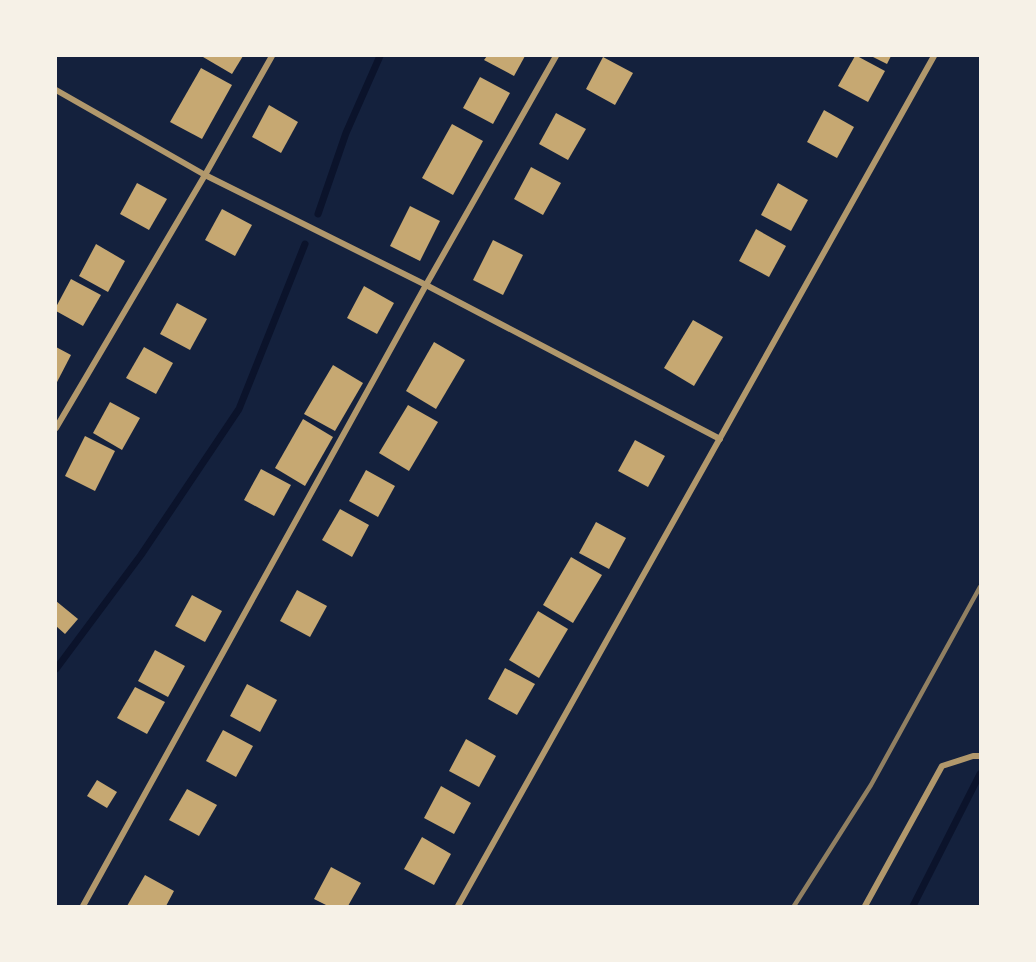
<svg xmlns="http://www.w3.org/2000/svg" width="1036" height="962" font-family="'Varela Round',sans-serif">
<rect width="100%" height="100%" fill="#14213d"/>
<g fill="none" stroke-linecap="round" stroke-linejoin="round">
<!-- stream -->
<g stroke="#0b132b" stroke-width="7">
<polyline points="318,214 346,133 380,56"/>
<polyline points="56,669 141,555 239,409 305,244"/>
<polyline points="913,906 980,774"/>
</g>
</g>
<!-- building -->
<g fill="#c6a872">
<polygon points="205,56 243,56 232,74 203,57"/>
<polygon points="487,56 525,56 514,76 484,60"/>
<polygon points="855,56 857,56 885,71 868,102 838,86"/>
<polygon points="871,56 891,56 887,64"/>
<polygon points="603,57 633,73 615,105 586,89"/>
<polygon points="201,68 232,85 202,139 170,122"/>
<polygon points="480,77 510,93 493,124 463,108"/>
<polygon points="269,105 298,122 281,153 252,137"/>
<polygon points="824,110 854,127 837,158 807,142"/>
<polygon points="556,113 586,129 568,160 539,144"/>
<polygon points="452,124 483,141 453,195 422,178"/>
<polygon points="531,167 561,183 543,215 514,199"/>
<polygon points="137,183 167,199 149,230 120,214"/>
<polygon points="778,183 808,200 791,231 761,215"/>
<polygon points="410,206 440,221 420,261 390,246"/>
<polygon points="222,209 252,225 235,256 205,240"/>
<polygon points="756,229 786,246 769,277 739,261"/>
<polygon points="493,240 523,255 503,295 473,280"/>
<polygon points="96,244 125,261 108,292 79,276"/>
<polygon points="71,279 101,295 83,326 56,311 56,307"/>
<polygon points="364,286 394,303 377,334 347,318"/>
<polygon points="177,303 207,319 190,350 160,334"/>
<polygon points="693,320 723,337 694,386 664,368"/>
<polygon points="434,342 465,360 436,409 406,391"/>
<polygon points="56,347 71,355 56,384"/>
<polygon points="144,347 173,363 156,394 126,378"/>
<polygon points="333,365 363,383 335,431 304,414"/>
<polygon points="110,402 140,418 122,450 93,433"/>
<polygon points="408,405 438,422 409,471 379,453"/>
<polygon points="303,419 333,437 305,486 275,468"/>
<polygon points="85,436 115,451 95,491 65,476"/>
<polygon points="635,440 665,456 648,487 618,471"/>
<polygon points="261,469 291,485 274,516 244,500"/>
<polygon points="366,470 395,486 378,517 349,501"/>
<polygon points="340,509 369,525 352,557 322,540"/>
<polygon points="596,522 626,538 609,569 579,553"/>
<polygon points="571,557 602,575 573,623 543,605"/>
<polygon points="297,590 327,606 310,637 280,621"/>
<polygon points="192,595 222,611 205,642 175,626"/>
<polygon points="56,601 78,619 65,634 56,626"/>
<polygon points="538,611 568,629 539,678 509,660"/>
<polygon points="155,650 185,666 168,697 138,681"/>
<polygon points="505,668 535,684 517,715 488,699"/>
<polygon points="247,684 277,700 260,732 230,716"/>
<polygon points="135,687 165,702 147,734 117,718"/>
<polygon points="223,730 253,746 236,777 206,761"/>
<polygon points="466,739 496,756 479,787 449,771"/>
<polygon points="97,780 117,792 107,808 87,796"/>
<polygon points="441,786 471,803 454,834 424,818"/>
<polygon points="187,789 217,805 199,836 169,820"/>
<polygon points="422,837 451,854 434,885 404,869"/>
<polygon points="331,867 361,883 348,906 328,906 314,899"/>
<polygon points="145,875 174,891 166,906 127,906"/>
</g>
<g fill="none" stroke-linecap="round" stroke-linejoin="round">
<!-- minor -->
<g stroke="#b1986c" stroke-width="6">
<polyline points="56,90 205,175 426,285 720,439"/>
<polyline points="56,428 205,175 272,56"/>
<polyline points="83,906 426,285 556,56"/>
<polyline points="458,906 934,56"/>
<polyline points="865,906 942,766 973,756 980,756"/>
</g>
<!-- rail -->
<polyline stroke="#918062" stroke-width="4.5" points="794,906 871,785 980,587"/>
</g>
<!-- border -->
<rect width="1036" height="962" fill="none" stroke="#f6f1e7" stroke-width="114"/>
</svg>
